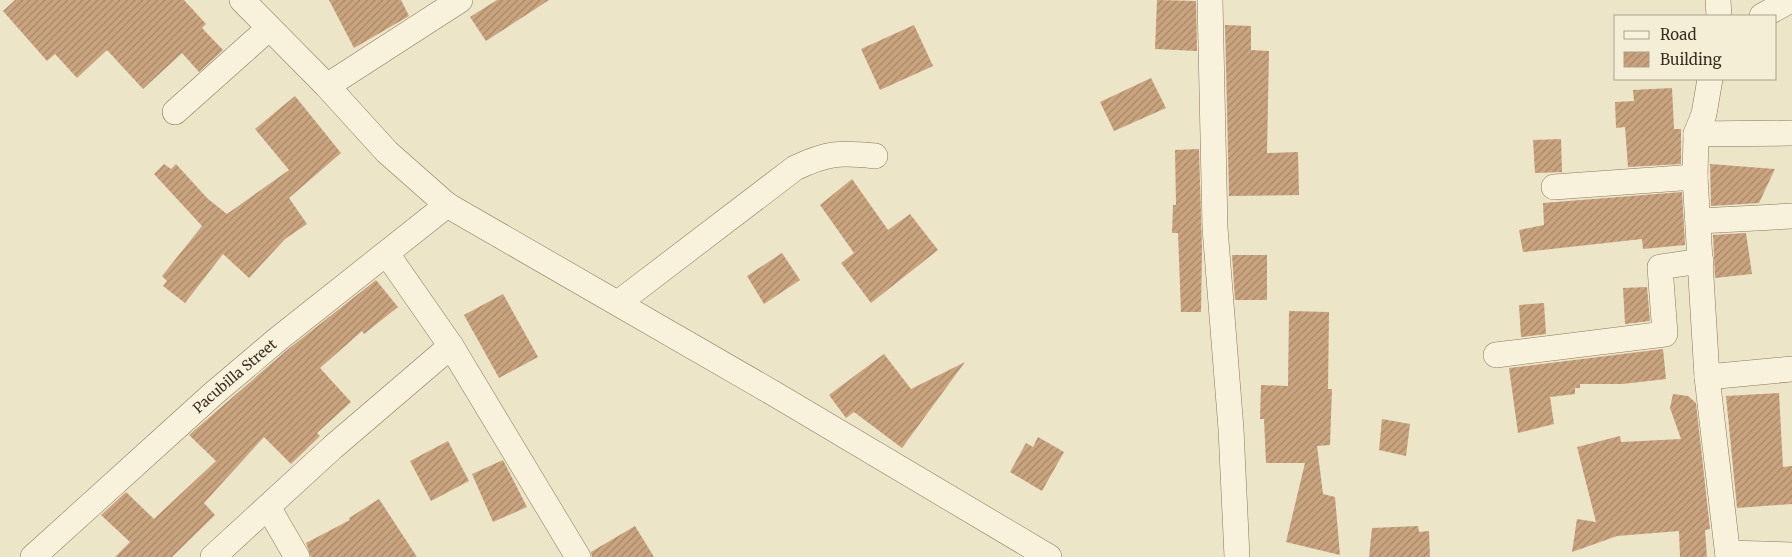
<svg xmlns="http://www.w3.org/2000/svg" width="1792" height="557" font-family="Merriweather,serif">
<defs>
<pattern id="building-hatch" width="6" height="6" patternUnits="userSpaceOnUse" patternTransform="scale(1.25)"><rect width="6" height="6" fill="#caa47f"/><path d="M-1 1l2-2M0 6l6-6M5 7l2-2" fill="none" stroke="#a58668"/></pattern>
</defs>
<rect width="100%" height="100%" fill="#ede5c8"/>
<!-- building -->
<g fill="url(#building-hatch)">
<polygon points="15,0 184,0 206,24 202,28 223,50 199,72 182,53 143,89 107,50 77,78 55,54 47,61 3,11"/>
<polygon points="329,0 401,0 409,16 354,48"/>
<polygon points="497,0 549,0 486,41 470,17"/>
<polygon points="1157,0 1196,1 1197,51 1155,49"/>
<polygon points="914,25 933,66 880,90 861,49"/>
<polygon points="1225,25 1251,26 1251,50 1269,51 1267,153 1298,152 1299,195 1229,196"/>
<polygon points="1151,78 1166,108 1114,131 1100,102"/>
<polygon points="1672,88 1674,129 1681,129 1681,164 1628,167 1625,127 1616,128 1615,102 1634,101 1633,90"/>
<polygon points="295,96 341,153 289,198 307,224 285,239 249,278 223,254 185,303 163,286 167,281 162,276 202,226 154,174 164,164 171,169 176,164 208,199 227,214 289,170 255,129"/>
<polygon points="1561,139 1562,172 1535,173 1533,140"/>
<polygon points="1199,149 1202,248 1201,312 1181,312 1178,233 1172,233 1173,205 1176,205 1175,150"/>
<polygon points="1710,164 1775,169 1759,203 1711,206"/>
<polygon points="852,179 888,230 910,214 938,250 871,303 841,263 854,253 820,205"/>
<polygon points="1682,192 1685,245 1643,249 1642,239 1523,252 1519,230 1544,225 1543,203"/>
<polygon points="1746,233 1752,274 1715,278 1713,235"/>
<polygon points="782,253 800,280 764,304 747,276"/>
<polygon points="1232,255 1267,255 1267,300 1235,300"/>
<polygon points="376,280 398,307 364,334 362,331 320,368 351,402 317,433 320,436 291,464 264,437 204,503 215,515 172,557 115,557 130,542 101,515 126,492 154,519 157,516 216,461 189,435 287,350"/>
<polygon points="1647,287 1650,321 1625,324 1623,288"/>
<polygon points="503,294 538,357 499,378 464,315"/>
<polygon points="1544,303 1546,334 1521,337 1519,305"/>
<polygon points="1289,311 1329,312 1328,389 1332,389 1330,445 1317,446 1323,494 1335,497 1340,555 1286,542 1305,463 1266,463 1264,419 1260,419 1261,385 1288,386"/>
<polygon points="1663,349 1666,379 1622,384 1580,384 1580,388 1575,388 1575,394 1550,397 1554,424 1518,433 1509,368"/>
<polygon points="884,354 911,389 965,362 902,448 854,412 846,418 829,395"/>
<polygon points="1779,393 1783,467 1792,466 1792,504 1737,508 1726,396"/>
<polygon points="1673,394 1688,396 1696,403 1710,529 1705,530 1707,557 1680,557 1679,531 1617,536 1572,552 1577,519 1596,522 1577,447 1620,436 1621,442 1681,439 1670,408"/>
<polygon points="1382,419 1410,424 1406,456 1379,450"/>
<polygon points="1038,437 1064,452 1042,491 1010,472 1026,443 1033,447"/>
<polygon points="448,441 469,481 431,501 410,461"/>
<polygon points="503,460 527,507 493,522 472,474"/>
<polygon points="379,499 417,557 311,557 306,543 350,520 349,518"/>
<polygon points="635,526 654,557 592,557 591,552"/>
<polygon points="1418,526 1419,532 1429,531 1430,557 1369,557 1372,528"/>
</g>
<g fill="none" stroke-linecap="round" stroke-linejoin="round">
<!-- minor casing -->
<g stroke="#89775d" stroke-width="26">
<g id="minor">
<polyline points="242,0 327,86 387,152 447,205 773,393 1049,557"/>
<polyline points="1210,0 1215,228 1231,429 1237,557"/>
<polyline points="1718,0 1719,16"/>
<polyline points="1762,16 1791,0"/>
<polyline points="1710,79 1704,114 1696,134 1695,177 1707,377 1728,557"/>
<polyline points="327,86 460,0"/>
<polyline points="175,112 268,29"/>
<polyline points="1696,134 1792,133"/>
<polyline points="1554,187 1695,177"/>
<polyline points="1699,221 1792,216"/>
<polyline points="387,254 451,346 578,557"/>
<path d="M618 303 795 168C827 153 839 152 875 156"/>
<polyline points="1496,355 1665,334 1660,267 1701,261"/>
<polyline points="1707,377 1792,369"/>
<polyline points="268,507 297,557"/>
<polyline points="1728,553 1792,555"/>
<path id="s1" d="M33 557 213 394 278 339 447 205"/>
<polyline points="213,557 333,447 451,346"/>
</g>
</g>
<!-- minor -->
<use href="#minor" stroke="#f8f1db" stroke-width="25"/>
</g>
<g text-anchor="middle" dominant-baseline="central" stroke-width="5" stroke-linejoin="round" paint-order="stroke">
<!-- street labels -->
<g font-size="14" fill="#3a2e21" stroke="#f5eed7">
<text stroke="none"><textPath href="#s1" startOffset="271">Pacubilla Street</textPath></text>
</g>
</g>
<!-- legend -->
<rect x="1614" y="15" width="162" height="65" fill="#f5eed7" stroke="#aaa18e"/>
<rect x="1624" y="31" width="25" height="8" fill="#f8f1db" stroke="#aaa18e"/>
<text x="1660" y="40" font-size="15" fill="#3a2e21">Road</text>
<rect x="1624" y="52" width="25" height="15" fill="url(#building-hatch)" stroke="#aaa18e"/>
<text x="1660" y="65" font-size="15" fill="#3a2e21">Building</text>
</svg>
